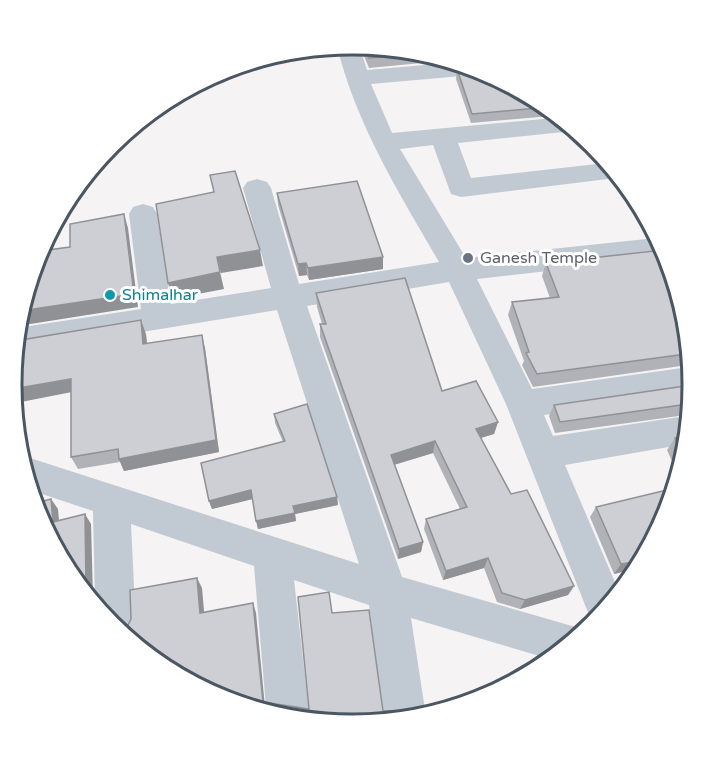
<svg xmlns="http://www.w3.org/2000/svg" width="704" height="768" font-family="'Varela Round',sans-serif">
<rect width="100%" height="100%" fill="#f5f3f3"/>
<g fill="none" stroke-linecap="round" stroke-linejoin="round">
<!-- minor -->
<path fill="#c1cad2" fill-rule="evenodd" d="M352 44 359 45 367 70 448 63 483 70 473 75 371 84 392 133 554 118 573 131 458 143 471 178 606 163 616 178 461 197 451 194 433 145 400 149 466 258 656 238 666 254 667 257 662 258 477 279 532 389 689 367 692 384 690 394 544 415 553 436 686 416 680 445 565 465 617 587 595 620 591 619 585 605 506 404 449 282 307 306 402 577 579 628 581 632 543 657 411 618 425 710 384 718 369 605 294 580 309 711 308 715 266 707 254 566 131 524 136 628 132 638 111 624 95 600 93 511 33 491 27 459 30 458 359 564 277 310 25 351 19 349 23 327 141 309 129 214 133 207 143 204 153 207 157 214 171 304 271 288 243 188 247 182 257 179 267 182 271 188 299 284 439 262C398 191 358 128 337 47Z"/>
</g>
<!-- wall -->
<g fill="#b0b2b7">
<polygon points="360,46 432,60 432,62 369,68"/>
<polygon points="457,69 482,70 551,116 471,123 456,79"/>
<polygon points="277,193 383,257 383,269 309,280 307,275 299,276 278,205"/>
<polygon points="666,254 688,365 533,387 522,365 524,361 508,315 512,302 550,298 542,276 546,263"/>
<polygon points="316,293 442,391 498,422 494,434 481,438 511,494 574,586 568,595 520,609 497,602 484,568 443,580 424,529 426,519 460,509 433,453 394,465 423,542 421,552 398,559 320,337 320,324 322,324 317,307"/>
<polygon points="146,334 147,343 205,348 219,452 124,471 120,462 78,469 71,457 71,393"/>
<polygon points="692,385 686,415 555,433 549,416 554,405"/>
<polygon points="274,414 337,497 338,505 295,514 296,521 258,529 252,499 212,509 209,501 283,442 275,423"/>
<polygon points="681,437 675,468 667,450 675,438"/>
<polygon points="596,507 666,514 627,573 626,571 614,574 590,517"/>
</g>
<!-- shaded-wall -->
<g fill="#909195">
<polygon points="124,214 128,228 138,307 24,325 27,310"/>
<polygon points="260,250 263,266 221,273 217,257"/>
<polygon points="383,257 383,269 309,280 308,268"/>
<polygon points="306,263 307,275 299,276 298,264"/>
<polygon points="220,272 224,289 172,299 168,283"/>
<polygon points="141,320 146,334 148,357 143,344"/>
<polygon points="202,335 205,348 219,452 124,471 119,459"/>
<polygon points="71,379 77,391 16,403 13,389"/>
<polygon points="498,422 494,434 473,440 476,429"/>
<polygon points="435,441 433,453 390,466 391,455"/>
<polygon points="251,490 253,499 212,509 209,501"/>
<polygon points="337,497 338,505 295,514 296,521 258,529 256,521 293,506"/>
<polygon points="51,499 58,509 60,532 53,522"/>
<polygon points="85,514 91,524 93,597 86,586"/>
<polygon points="423,542 421,552 398,559 399,549"/>
<polygon points="488,558 484,568 443,580 446,571"/>
<polygon points="633,562 626,571 614,574 621,564"/>
<polygon points="197,578 202,588 205,622 200,613"/>
<polygon points="574,586 568,595 520,609 525,600"/>
<polygon points="253,603 256,613 265,707 263,702"/>
</g>
<!-- building -->
<g fill="#cdcfd5" stroke="#909195" stroke-width="1.5">
<polygon points="364,46 407,55 369,58"/>
<polygon points="470,68 482,70 538,108 472,114 457,69"/>
<polygon points="235,171 260,250 217,257 220,272 168,283 156,204 214,192 210,175"/>
<polygon points="357,181 383,257 308,268 306,263 298,264 277,193"/>
<polygon points="124,214 134,294 27,310 38,254 40,251 70,247 70,224"/>
<polygon points="663,250 666,254 686,354 537,374 526,353 529,352 512,302 559,297 546,263"/>
<polygon points="405,278 442,391 476,381 498,422 476,429 511,494 527,490 574,586 525,600 502,593 488,558 446,571 426,519 467,507 435,441 391,455 423,542 399,549 320,324 326,324 316,293"/>
<polygon points="141,320 143,344 202,335 216,440 119,459 118,449 71,457 71,379 13,389 12,384 21,340"/>
<polygon points="692,385 688,404 560,422 554,405"/>
<polygon points="307,404 337,497 293,506 295,513 256,521 251,490 209,501 201,463 285,441 274,414"/>
<polygon points="681,437 679,448 675,438"/>
<polygon points="671,489 666,514 634,563 633,562 621,564 596,507"/>
<polygon points="51,499 53,522 85,514 86,586 38,514 36,503"/>
<polygon points="197,578 200,613 253,603 263,702 309,709 298,597 329,592 332,613 369,610 383,711 397,711 398,715 352,724 222,698 125,633 125,631 131,619 130,590"/>
</g>
<!-- markers -->
<circle fill="#6b7280" stroke="#fff" stroke-width="2" cx="468" cy="258" r="6"/>
<circle fill="#0f9aa8" stroke="#fff" stroke-width="2" cx="110" cy="295" r="6"/>
<g text-anchor="middle" dominant-baseline="central" stroke-width="6" stroke-linejoin="round" paint-order="stroke">
<!-- worship labels -->
<g font-size="16" fill="#5b616d" stroke="#fff" text-anchor="start">
<text x="480" y="258">Ganesh Temple</text>
</g>
<!-- culture labels -->
<g font-size="16" fill="#0d838f" stroke="#fff" text-anchor="start">
<text x="122" y="295">Shimalhar</text>
</g>
</g>
<!-- crop -->
<path d="M0 0H704V768H0ZM351 55H353A329 329 0 0 1 682 384V385A329 329 0 0 1 353 714H351A329 329 0 0 1 22 385V384A329 329 0 0 1 351 55Z" fill="#fff" fill-rule="evenodd"/>
<path fill="none" stroke="#4a5661" stroke-width="3" d="M351 55H353A329 329 0 0 1 682 384V385A329 329 0 0 1 353 714H351A329 329 0 0 1 22 385V384A329 329 0 0 1 351 55Z"/>
</svg>
